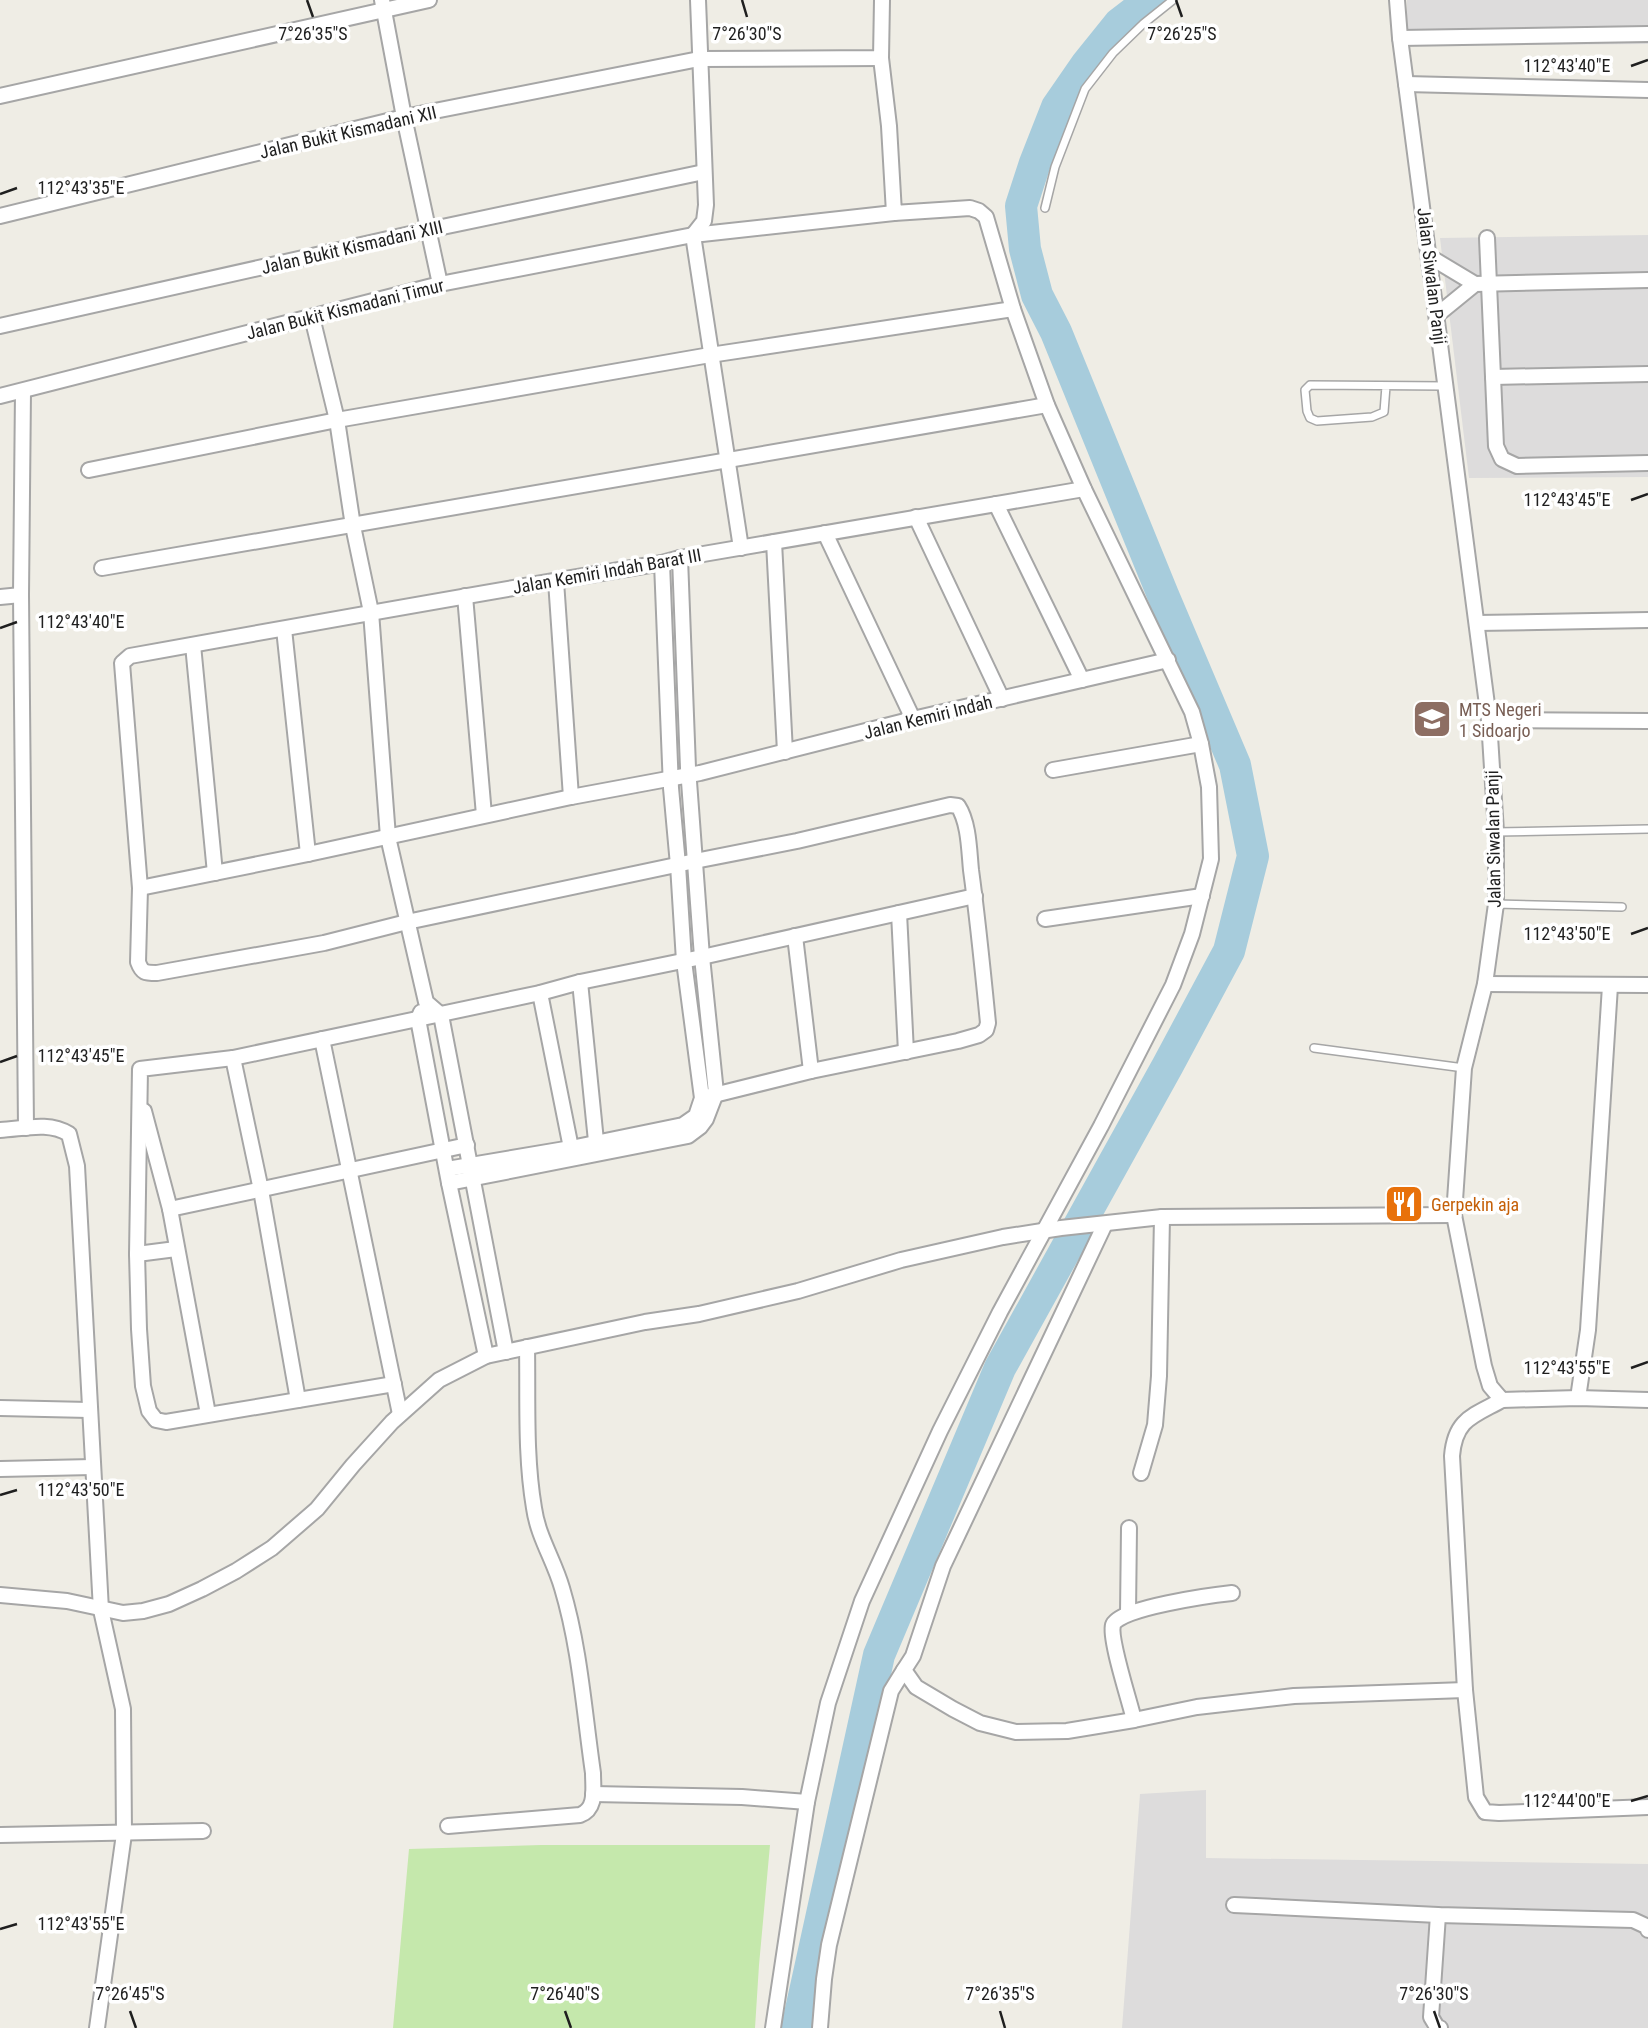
<svg xmlns="http://www.w3.org/2000/svg" width="1648" height="2028" font-family="'Roboto Condensed',sans-serif">
<rect width="100%" height="100%" fill="#efede5"/>
<!-- residential -->
<g fill="#dddcdc">
<polygon points="1407,0 1648,0 1648,44 1407,46"/>
<polygon points="1648,235 1648,477 1469,478 1440,238"/>
<polygon points="1206,1790 1206,1858 1648,1864 1648,2028 1122,2028 1140,1794"/>
</g>
<!-- grass -->
<polygon fill="#c5e8ac" points="541,1845 770,1845 759,1965 755,2028 393,2028 409,1849"/>
<g fill="none" stroke-linecap="round" stroke-linejoin="round">
<!-- river -->
<polyline stroke="#a7ccdc" stroke-width="32" points="797,2028 879,1655 1000,1368 1168,1065 1229,951 1253,856 1235,765 1163,595 1056,332 1037,295 1025,249 1021,206 1035,163 1057,107 1086,65 1119,24 1150,0"/>
<!-- service casing -->
<g stroke="#a6a6a6" stroke-width="10">
<g id="service">
<polyline points="1045,208 1055,167 1085,89 1113,53 1143,24 1173,0"/>
<polyline points="1386,386 1384,412 1372,417 1317,421 1310,418 1307,411 1305,390 1310,385 1446,386"/>
<polyline points="1496,832 1648,829"/>
<polyline points="1496,904 1622,907"/>
<polyline points="1314,1048 1464,1068"/>
</g>
</g>
<!-- minor casing -->
<g stroke="#a6a6a6" stroke-width="18">
<g id="minor">
<polyline points="382,0 404,117 440,284"/>
<polyline points="698,0 706,205 704,221 693,235 741,548"/>
<polyline points="1397,0 1400,38 1489,720 1496,832 1496,904 1485,984 1464,1068 1454,1215 1484,1366 1490,1386 1502,1400 1578,1398 1648,1400"/>
<polyline points="1400,38 1648,34"/>
<polyline points="1406,84 1648,90"/>
<polyline points="0,96 429,0"/>
<polyline points="0,216 404,117 699,59 881,58 882,0"/>
<polyline points="1487,238 1496,446 1502,459 1517,466 1648,463"/>
<polyline points="1430,257 1475,284"/>
<polyline points="1437,315 1475,284 1648,280"/>
<polyline points="312,317 337,420 353,526 371,612 388,837 426,1002 441,1015 506,1352"/>
<polyline points="0,326 428,230 704,172"/>
<polyline points="1493,377 1648,374"/>
<polyline points="23,391 21,595 26,1128"/>
<polyline points="0,396 440,284 693,235 894,213"/>
<polyline points="89,470 337,420 710,355 1013,309"/>
<polyline points="996,504 1082,680"/>
<polyline points="916,517 1002,699"/>
<polyline points="825,533 913,719"/>
<polyline points="774,542 785,752"/>
<polyline points="102,568 1047,405"/>
<polyline points="556,581 571,797"/>
<polyline points="465,596 484,815"/>
<polyline points="0,597 21,595"/>
<polyline points="1477,623 1648,620"/>
<polyline points="284,629 308,854"/>
<polyline points="193,645 215,873"/>
<polyline points="1489,720 1648,721"/>
<polyline points="1053,770 1201,744"/>
<polyline points="140,888 308,854 571,797 700,773 913,719 1168,660"/>
<polyline points="899,913 906,1052"/>
<polyline points="1045,919 1202,896"/>
<polyline points="795,936 811,1071"/>
<polyline points="580,982 597,1151"/>
<polyline points="1485,984 1648,985"/>
<polyline points="540,993 571,1148"/>
<polyline points="421,1012 418,1019 449,1183 486,1356"/>
<polyline points="322,1039 400,1414"/>
<polyline points="233,1058 261,1190 298,1400"/>
<path d="M702 1098 811 1071 958 1041 979 1035 986 1030 988 1023C983 972 978 921 971 870 969 850 969 823 958 806L950 805 797 841 695 861 407 922 324 943 157 973C145 973 142 973 138 962L140 888 122 663 130 656C307 624 484 592 662 563L680 558 1084 489"/>
<polyline points="144,1111 170,1209 208,1414"/>
<path d="M0 1130C23 1129 48 1121 69 1134L77 1166 101 1610 123 1709 124 1834 97 2028"/>
<polyline points="447,1169 571,1148 683,1125 696,1116 702,1098 684,961 678,865 671,788 662,563"/>
<polyline points="449,1183 688,1136 700,1127 706,1119 716,1093 702,957 688,768 680,558"/>
<polyline points="170,1209 467,1145"/>
<polyline points="1105,1224 943,1566 913,1656 904,1670 916,1687 953,1709 980,1723 1016,1732 1067,1731 1134,1720 1197,1707 1294,1696 1465,1690"/>
<polyline points="137,1254 176,1249"/>
<polyline points="394,1384 166,1422 156,1420 149,1411 143,1386 139,1329 137,1254 140,1069 233,1058 540,993 580,982 702,957 975,896"/>
<polyline points="1578,1398 1588,1330 1610,986"/>
<path d="M1502 1400C1473 1416 1455 1419 1452 1456L1465 1690 1476 1797 1485 1812 1499 1813 1648 1807"/>
<polyline points="0,1408 89,1410"/>
<polyline points="0,1469 93,1467"/>
<polyline points="1141,1473 1155,1425 1159,1376 1162,1217"/>
<polyline points="0,1595 67,1601 123,1613 143,1611 169,1604 202,1589 236,1571 272,1548 317,1509 353,1465 392,1422 439,1380 486,1356 645,1322 699,1314 798,1291 901,1260 1003,1237 1061,1228 1162,1217 1454,1215"/>
<polyline points="1128,1613 1129,1528"/>
<path d="M1134 1720C1130 1702 1109 1639 1113 1625 1118 1608 1213 1595 1232 1593"/>
<polyline points="593,1794 742,1797 807,1802"/>
<path d="M448 1826 580 1815C597 1809 593 1789 593 1773 584 1711 580 1648 562 1588 554 1560 538 1537 534 1508 525 1455 528 1400 527 1347"/>
<polyline points="0,1835 203,1831"/>
<polyline points="1234,1905 1438,1915 1633,1920 1648,1927 1648,1930"/>
<polyline points="1438,1915 1431,2017 1437,2027 1440,2028"/>
<polyline points="773,2028 807,1802 828,1703 862,1601 940,1431 1000,1312 1101,1126 1173,985 1192,934 1211,859 1209,787 1201,744 1192,712 1084,489 1047,405 1013,309 986,217 979,211 970,208 894,213 889,126 881,58"/>
<polyline points="820,2028 824,1979 829,1945 891,1691 904,1670"/>
</g>
</g>
<!-- service -->
<use href="#service" stroke="#fff" stroke-width="7"/>
<!-- minor -->
<use href="#minor" stroke="#fff" stroke-width="14"/>
</g>
<!-- ticks -->
<path fill="none" stroke="#1f1f1f" stroke-width="2.5" d="M307 0 313 17M742 0 747 17M1176 0 1182 17M1631 66 1648 60M0 194 17 188M1631 500 1648 494M0 628 17 622M1631 934 1648 928M0 1062 17 1056M1631 1368 1648 1362M0 1495 17 1490M1631 1801 1648 1796M0 1929 17 1924M130 2011 136 2028M565 2011 571 2028M1000 2011 1005 2028M1434 2011 1440 2028"/>
<!-- icons -->
<defs>
<g id="school-square" transform="scale(2.0125)"><rect x="-9" y="-9" width="18" height="18" rx="4" fill="#8d6e63" stroke="#fff"/><path d="M0-5L7-2L0 1L-7-2ZM-4 1L0 2.5L4 1V4Q0 6-4 4Z" fill="#fff"/></g>
<g id="restaurant-square" transform="scale(2.0125)"><rect x="-9" y="-9" width="18" height="18" rx="4" fill="#e8710a" stroke="#fff"/><path d="M-5-6h1v4h1v-4h1v4h1v-4h1v5L-1.5 .5V6h-2V.5L-5-1ZM5-6V6H3V1.5H1.5Q1.5-4 5-6Z" fill="#fff"/></g>
</defs>
<g fill-rule="evenodd">
<use href="#school-square" x="1432" y="719"/>
<use href="#restaurant-square" x="1404" y="1204"/>
</g>
<g text-anchor="middle" dominant-baseline="central" stroke-width="7" stroke-linejoin="round" paint-order="stroke">
<!-- street labels -->
<g font-size="18" fill="#1f1f1f" stroke="#fff">
<text transform="translate(348 132) rotate(-13)">Jalan Bukit Kismadani XII</text>
<text transform="translate(352 247) rotate(-13)">Jalan Bukit Kismadani XIII</text>
<text transform="translate(1432 276) rotate(83)">Jalan Siwalan Panji</text>
<text transform="translate(345 309) rotate(-14)">Jalan Bukit Kismadani Timur</text>
<text transform="translate(607 571) rotate(-10)">Jalan Kemiri Indah Barat III</text>
<text transform="translate(928 717) rotate(-14)">Jalan Kemiri Indah</text>
<text transform="translate(1493 839) rotate(-91)">Jalan Siwalan Panji</text>
</g>
<!-- education labels -->
<g font-size="18" fill="#785e54" stroke="#fff" text-anchor="start">
<text x="1459" y="709">MTS Negeri<tspan x="1459" dy="21">1 Sidoarjo</tspan></text>
</g>
<!-- food labels -->
<g font-size="18" fill="#c56008" stroke="#fff" text-anchor="start">
<text x="1431" y="1204">Gerpekin aja</text>
</g>
</g>
<g font-size="18" text-anchor="middle" fill="#1f1f1f" stroke="#fff" stroke-width="7" stroke-linejoin="round" paint-order="stroke">
<text x="313" y="40">7°26'35"S</text>
<text x="747" y="40">7°26'30"S</text>
<text x="1182" y="40">7°26'25"S</text>
<text x="1567" y="72">112°43'40"E</text>
<text x="81" y="194">112°43'35"E</text>
<text x="1567" y="506">112°43'45"E</text>
<text x="81" y="628">112°43'40"E</text>
<text x="1567" y="940">112°43'50"E</text>
<text x="81" y="1062">112°43'45"E</text>
<text x="1567" y="1374">112°43'55"E</text>
<text x="81" y="1496">112°43'50"E</text>
<text x="1567" y="1807">112°44'00"E</text>
<text x="81" y="1930">112°43'55"E</text>
<text x="130" y="2000">7°26'45"S</text>
<text x="565" y="2000">7°26'40"S</text>
<text x="1000" y="2000">7°26'35"S</text>
<text x="1434" y="2000">7°26'30"S</text>
</g>
</svg>
